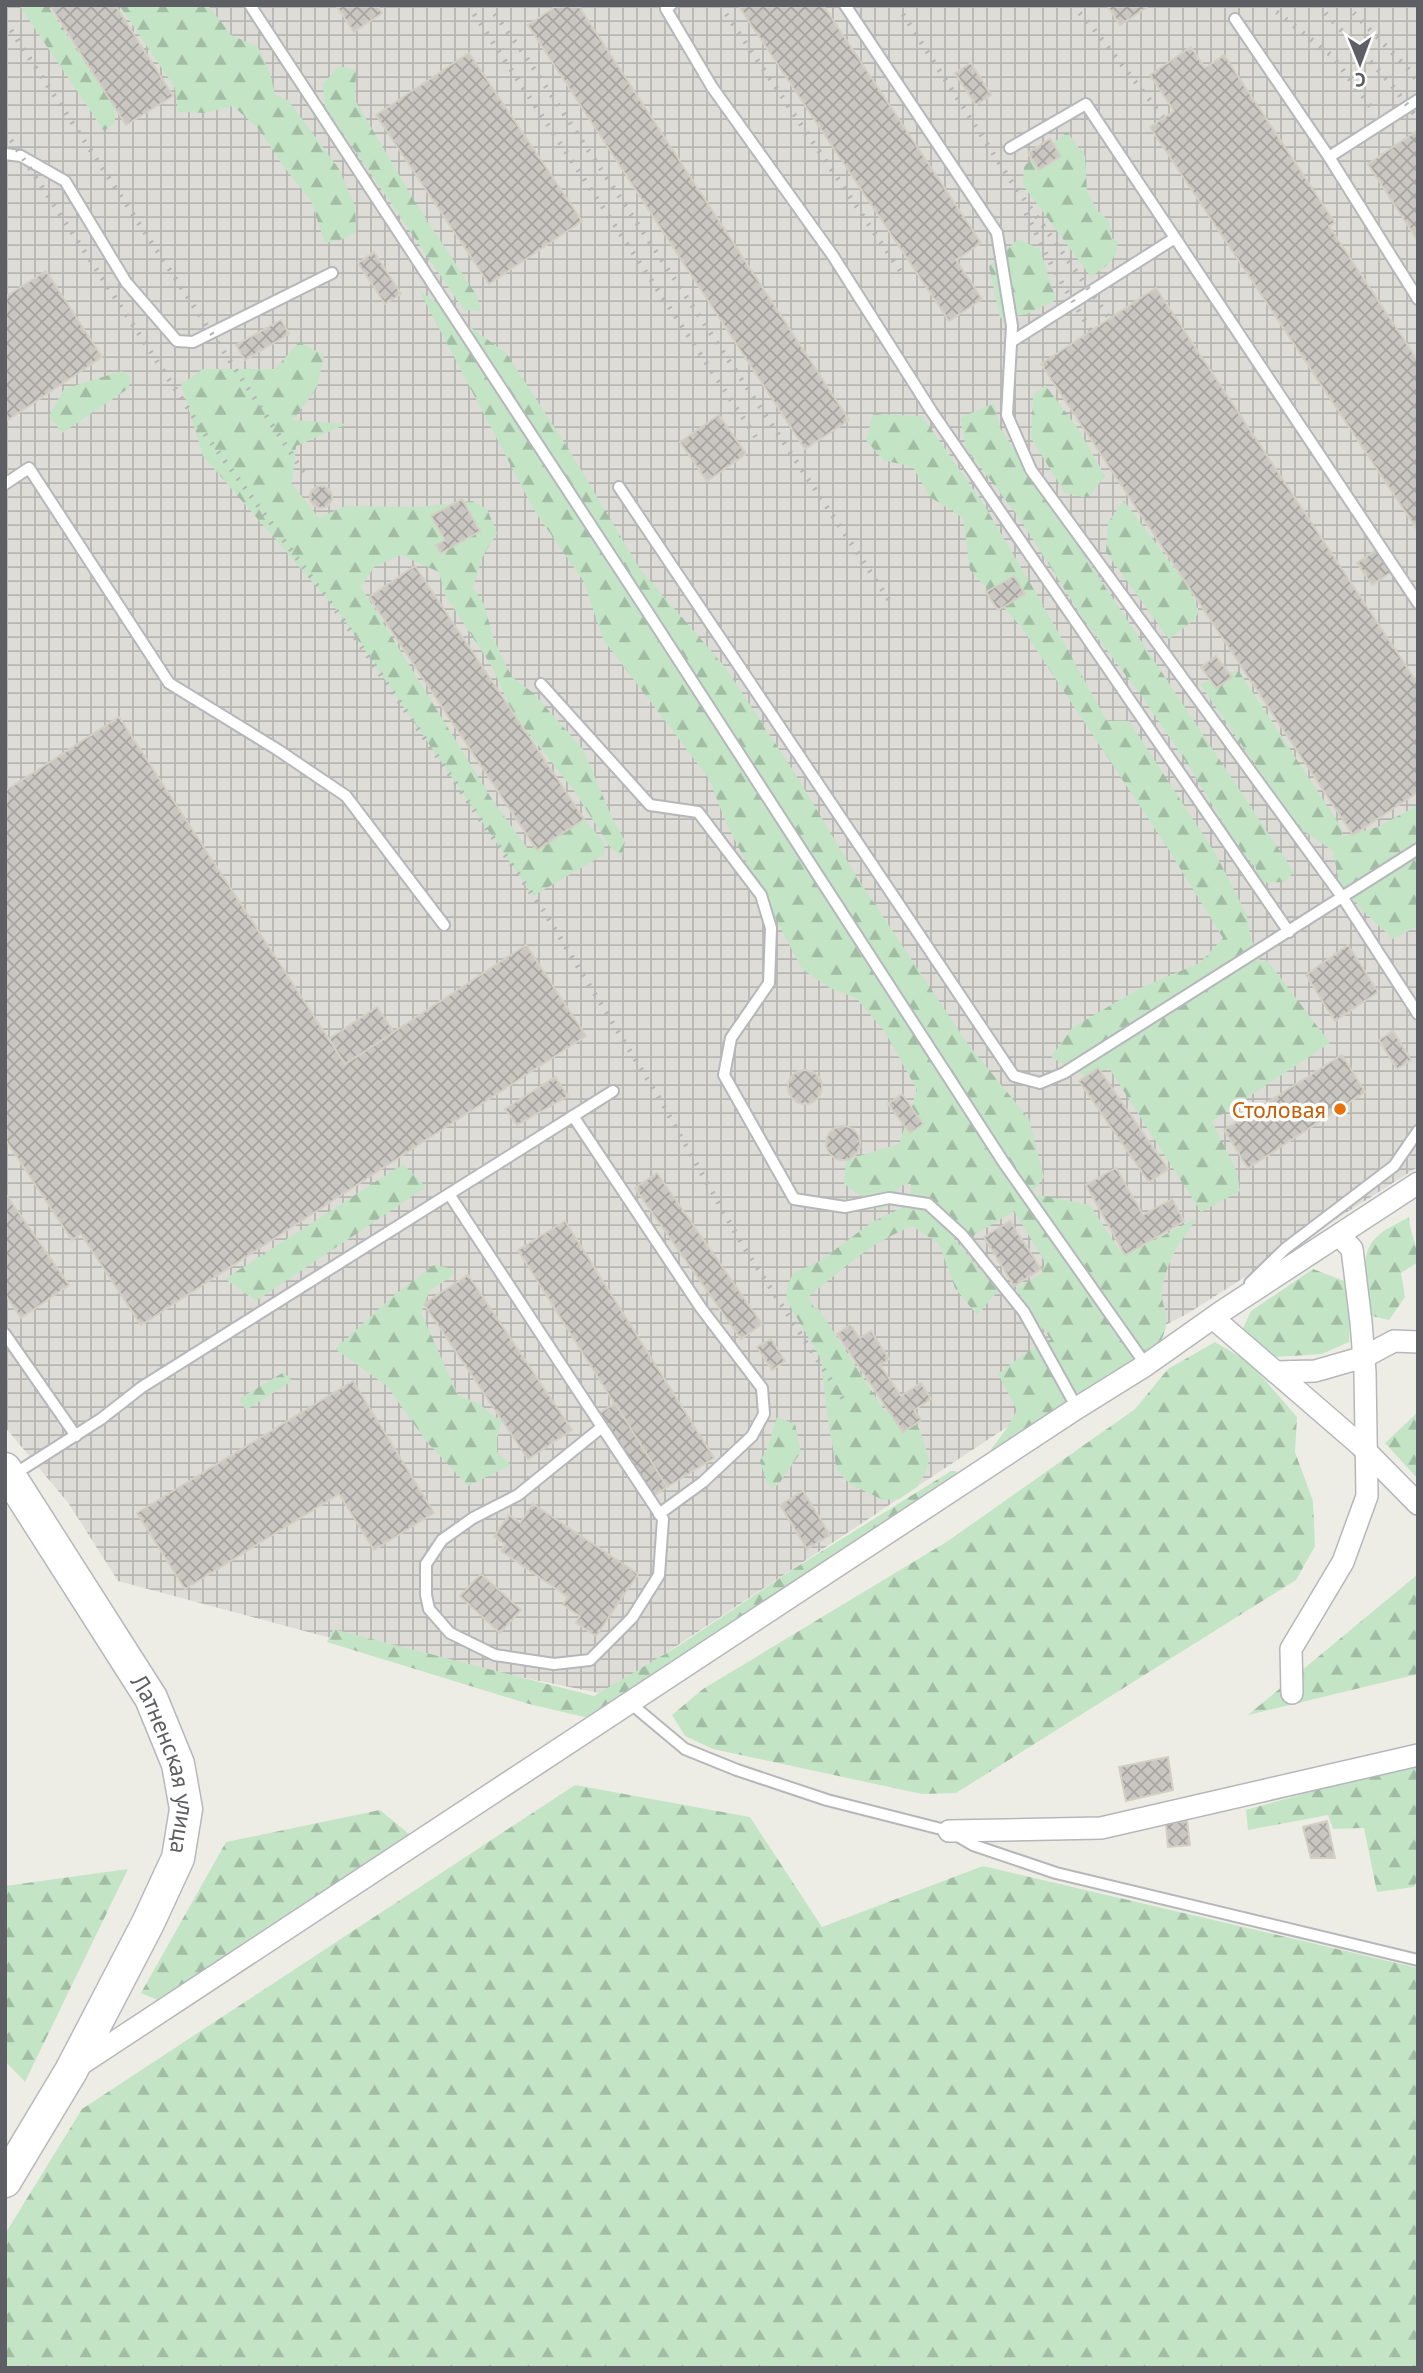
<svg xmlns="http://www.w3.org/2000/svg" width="1423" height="2373" font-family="'PT Sans',sans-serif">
<defs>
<pattern id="industrial-grid" width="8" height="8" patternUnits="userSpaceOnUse" patternTransform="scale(1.75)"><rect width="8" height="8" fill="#dddcd7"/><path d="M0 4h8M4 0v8" fill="none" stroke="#b6b6b2"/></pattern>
<pattern id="forest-firs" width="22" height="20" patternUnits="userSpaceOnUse" patternTransform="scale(1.75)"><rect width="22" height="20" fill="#c3e5c6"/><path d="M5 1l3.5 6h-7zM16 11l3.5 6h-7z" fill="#a2bda4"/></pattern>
<pattern id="building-cross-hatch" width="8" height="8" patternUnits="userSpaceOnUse" patternTransform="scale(1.75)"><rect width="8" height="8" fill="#cac7c2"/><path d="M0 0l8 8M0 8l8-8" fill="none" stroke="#a7a5a1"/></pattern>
</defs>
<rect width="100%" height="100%" fill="#eeede5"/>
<!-- industrial -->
<polygon fill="url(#industrial-grid)" points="5,5 1418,5 1418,1167 1187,1314 1146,1335 604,1694 338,1640 118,1581 69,1504 5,1427"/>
<!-- forest -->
<g fill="url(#forest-firs)">
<polygon points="19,5 47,5 114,107 115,123 104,131"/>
<polygon points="119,5 208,5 231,35 258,47 270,73 275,95 288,100 339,169 355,206 356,232 341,240 325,243 311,201 281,163 259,129 233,106 205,113 178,112 175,88"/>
<polygon points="339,66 356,70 355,100 415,202 477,296 481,311 464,310 325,107 323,84"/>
<path d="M1067 132 1085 156 1087 191 1097 210 1109 221 1111 238 1117 240C1120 259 1104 267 1091 277L1023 185 1024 166Z"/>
<polygon points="1018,239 1040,249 1056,300 1027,314 1000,318 989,266"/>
<path d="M419 290 506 353 568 448 640 569 725 667 796 775 858 879 967 1043 1029 1119 1044 1177 1028 1198 1039 1195 1090 1205 1118 1248 1126 1255 1197 1218C1180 1242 1166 1261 1162 1291 1161 1301 1166 1309 1166 1318 1168 1333 1158 1346 1149 1357L996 1460 991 1449 1005 1431 1017 1410 998 1374 1024 1354 1051 1339 1031 1314 1016 1288 1042 1273 1045 1262 1014 1211 971 1237 942 1224 998 1291 977 1315 955 1288 939 1244 912 1226C872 1242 841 1270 808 1297L815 1309 818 1308 884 1410 919 1427 929 1458 927 1471 917 1487 899 1499 883 1500 850 1484 837 1471 827 1415 821 1359 786 1299 788 1285 793 1273 820 1261 872 1222 910 1204 911 1183 901 1186 881 1210 844 1184 846 1160 899 1144 917 1090 885 1032 856 998 830 988 802 969 727 825 709 779 603 639 584 582 534 510Z"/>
<polygon points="299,342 324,355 317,388 293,420 347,424 296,446 292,484 319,518 345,506 420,507 472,501 487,509 497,533 482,558 473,588 484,604 494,640 512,677 533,693 583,749 613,820 625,841 622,856 610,847 575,792 513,713 491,665 445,595 439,572 401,555 374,567 361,587 493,801 528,849 548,843 584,819 604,842 605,854 533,896 340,614 203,456 181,384 203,369 275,369"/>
<polygon points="122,371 130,377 129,388 62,433 49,416 64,389"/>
<polygon points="1045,385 1079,430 1105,476 1088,498 1065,493 1031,438 1033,396"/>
<polygon points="994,403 1000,428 1294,872 1284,882 1256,883 1256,868 1237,846 1190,768 1143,698 1084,620 1020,519 966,448 960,418"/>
<polygon points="873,414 922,416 983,503 1043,605 1107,721 1129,721 1215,853 1247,915 1250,935 1261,963 1267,960 1330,1043 1212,1121 1237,1172 1240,1191 1201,1212 1109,1068 1086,1077 1051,1057 1072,1028 1140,988 1200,963 1223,938 1167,847 1022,628 970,570 963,518 930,497 913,467 883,460 866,440"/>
<polygon points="1124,501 1187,585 1199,611 1194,620 1169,639 1106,552 1108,522"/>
<polygon points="1238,670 1341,827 1343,832 1341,837 1378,827 1418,805 1418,926 1393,939 1364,912 1339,882 1333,851 1298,827 1200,684"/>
<polygon points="403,1164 426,1187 256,1301 225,1279"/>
<path d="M1409 1217C1410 1234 1418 1246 1418 1262L1401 1273 1405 1297 1389 1320 1372 1316C1367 1290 1355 1253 1380 1234 1388 1227 1399 1223 1409 1217Z"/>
<polygon points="434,1265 454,1269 451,1277 430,1290 421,1313 458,1395 480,1404 493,1416 502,1420 497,1439 497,1452 511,1465 468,1486 426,1441 387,1386 335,1349 393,1296"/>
<polygon points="1313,1269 1344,1281 1350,1310 1349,1342 1322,1354 1275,1357 1242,1330 1251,1311"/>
<polygon points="1215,1342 1249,1362 1297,1417 1295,1452 1313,1501 1315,1546 1296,1580 956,1793 922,1794 713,1749 685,1736 672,1715 703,1689 948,1541 1135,1409 1168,1369"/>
<polygon points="284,1372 292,1381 246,1410 239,1399"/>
<polygon points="1418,1412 1418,1479 1385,1443"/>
<polygon points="777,1417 795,1424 801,1452 778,1485 771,1488 767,1482 760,1461 767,1449"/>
<polygon points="951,1471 956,1471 957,1481 597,1720 529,1704 327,1642 333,1629 594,1696 680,1645 795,1568"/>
<polygon points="1418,1574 1418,1674 1248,1715"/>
<polygon points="1418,1762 1418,1878 1414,1887 1377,1892 1364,1828 1333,1829 1328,1815 1248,1830 1246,1810"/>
<polygon points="575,1785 750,1817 822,1927 983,1866 1418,1968 1418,2368 5,2368 5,2234 82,2109"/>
<polygon points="380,1810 409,1834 165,2003 141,1993 226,1842"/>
<polygon points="128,1869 25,2082 5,2061 5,1886"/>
</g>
<!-- building -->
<g fill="url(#building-cross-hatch)" stroke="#d3cfc3" stroke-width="2">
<polygon points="50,5 115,5 173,96 126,125"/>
<polygon points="336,5 377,5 382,13 354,32"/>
<polygon points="558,5 578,5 849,420 805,449 528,25"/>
<polygon points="738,5 823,5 981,243 956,260 982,299 949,321"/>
<polygon points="1107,5 1150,5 1120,25"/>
<polygon points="1191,47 1205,68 1224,55 1335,223 1329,226 1418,361 1418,531 1150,127 1174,111 1150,75"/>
<polygon points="469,53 582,221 489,284 376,115"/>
<polygon points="971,63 991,95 976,105 955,73"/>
<polygon points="1418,130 1418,241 1368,164"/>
<polygon points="1050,139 1061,156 1039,170 1028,153"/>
<polygon points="374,252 401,294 385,304 358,263"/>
<polygon points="46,271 102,357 5,422 5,297"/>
<polygon points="1156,288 1418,684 1418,792 1353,835 1041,364"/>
<polygon points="281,320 289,334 245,360 236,345"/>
<polygon points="719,415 746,454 707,481 680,442"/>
<circle cx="321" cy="497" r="11"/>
<polygon points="462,499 480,531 441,553 436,545 445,540 431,516"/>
<polygon points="1376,550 1391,572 1372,585 1357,563"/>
<polygon points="415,566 584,819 537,850 369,597"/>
<polygon points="1014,576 1025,594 998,610 986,592"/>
<polygon points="1216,656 1232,677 1216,688 1201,667"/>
<polygon points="119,717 345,1064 526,945 586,1036 141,1325 81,1234 72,1240 5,1139 5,791"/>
<polygon points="1348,945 1378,992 1335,1021 1306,975"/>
<polygon points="377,1007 394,1032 345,1064 329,1039"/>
<polygon points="1393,1031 1411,1060 1397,1069 1379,1040"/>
<polygon points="1342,1055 1365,1092 1248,1168 1224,1130"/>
<polygon points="1098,1068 1168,1169 1149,1182 1079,1081"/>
<circle cx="805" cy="1087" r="17"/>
<polygon points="555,1077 568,1096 517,1125 505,1109"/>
<polygon points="902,1094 923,1124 910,1133 888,1104"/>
<circle cx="843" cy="1143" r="17"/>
<polygon points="1116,1168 1143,1215 1172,1199 1184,1221 1125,1255 1086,1185"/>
<polygon points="657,1173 762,1324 741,1339 635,1188"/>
<polygon points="5,1193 69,1285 21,1318 5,1294"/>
<polygon points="565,1221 714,1458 667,1487 518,1250"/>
<polygon points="1010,1221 1041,1269 1014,1286 984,1237"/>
<polygon points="468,1275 572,1430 528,1459 424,1304"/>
<polygon points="850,1325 860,1338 871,1331 889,1359 880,1365 901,1396 921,1383 931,1399 914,1410 921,1420 903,1432 837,1334"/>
<polygon points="771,1339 785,1361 772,1370 757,1347"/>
<polygon points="353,1381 434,1513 374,1550 339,1494 185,1589 137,1513"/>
<polygon points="615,1403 667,1487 653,1496 600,1413"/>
<polygon points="803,1491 830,1535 807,1549 780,1505"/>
<polygon points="533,1504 638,1574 596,1636 576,1623 580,1616 563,1605 568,1597 501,1551 505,1544 494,1537 509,1515 520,1523"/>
<polygon points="481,1574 521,1610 500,1633 460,1596"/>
<polygon points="1168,1757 1173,1790 1126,1801 1119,1767"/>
<polygon points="1187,1820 1190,1845 1168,1847 1166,1824"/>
<polygon points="1327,1821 1335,1858 1311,1858 1303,1827"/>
</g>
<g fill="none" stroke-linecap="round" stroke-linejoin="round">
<!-- lane casing -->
<g stroke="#b5b7bb" stroke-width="14">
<g id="lane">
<polyline points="250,5 645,608 1004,1163 1146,1365"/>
<polyline points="671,5 666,9 712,87 833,256 932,412 1289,932"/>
<polyline points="845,5 997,233 1012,326 1007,415 1031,470 1343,898 1418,1014"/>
<polyline points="1235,19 1329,157 1418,299"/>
<polyline points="1010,148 1086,104 1418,603"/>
<polyline points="5,154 21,156 65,181 126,282 177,341 193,342 332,273"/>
<polyline points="1329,157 1418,100"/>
<polyline points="1011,342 1175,238"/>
<polyline points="5,484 29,468 169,683 278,750 346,796 444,925"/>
<polyline points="619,487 1014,1076 1040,1083 1064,1073 1418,849"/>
<polyline points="541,684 650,805 698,812 761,895 771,928 769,983 731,1038 724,1075 794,1199 845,1207 889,1198 928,1204 962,1235 1024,1312 1077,1408"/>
<polyline points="573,1116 701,1308 762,1388 764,1414 752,1436 703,1482 659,1514"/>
<polyline points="449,1194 602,1427 663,1519 659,1575 632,1618 590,1660 554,1664 495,1655 450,1633 429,1609 426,1595 426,1564 442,1540 473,1518 518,1495 602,1427"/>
<polyline points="1250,1283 1286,1248 1394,1166 1418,1131"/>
<polyline points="5,1334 76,1436"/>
<polyline points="13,1475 101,1419 142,1387 613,1091"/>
<polyline points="630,1703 685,1749 737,1770 827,1800 949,1831 973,1845 1056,1873 1418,1960"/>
</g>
</g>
<!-- street casing -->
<g stroke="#b5b7bb" stroke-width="24">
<g id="street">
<polyline points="1213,1318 1360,1445 1418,1504"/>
<polyline points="1275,1372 1315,1371 1364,1357 1394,1341 1418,1342"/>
<polyline points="1292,1693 1291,1649 1343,1562 1367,1496 1365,1372 1361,1322 1352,1249 1339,1235"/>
<polyline points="949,1831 1101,1828 1418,1755"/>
<polyline points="75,2068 1077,1408 1146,1365 1221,1312 1418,1183"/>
</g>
</g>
<!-- secondary casing -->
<g stroke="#b6b8be" stroke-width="35">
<g id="secondary">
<path id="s1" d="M5 1469 151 1698 178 1764 186 1809 178 1858 148 1923 71 2071 5 2181"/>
</g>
</g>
<!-- lane -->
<use href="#lane" stroke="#fff" stroke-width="10"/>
<!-- street -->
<use href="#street" stroke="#fff" stroke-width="21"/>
<!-- secondary -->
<use href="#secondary" stroke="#fff" stroke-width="32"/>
<!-- rail -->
<g stroke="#b5b6b6" stroke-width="5" stroke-dasharray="2 9" stroke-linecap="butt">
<polyline points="468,5 759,442"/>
<polyline points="488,5 526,57 891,603"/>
<polyline points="720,5 903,275"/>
<polyline points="897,5 1009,178 1110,319"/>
<polyline points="1072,5 1089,23 1163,117"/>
<polyline points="1268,5 1332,56 1374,111"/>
<polyline points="1318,5 1391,84 1418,119"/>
<polyline points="1346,5 1410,71 1418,82"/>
<polyline points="5,21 306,476"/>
<polyline points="5,131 207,437 343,620 543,910 659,1098 743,1246 845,1402"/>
<polyline points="1026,213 1054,270 1091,331"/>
</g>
</g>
<!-- markers -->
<circle fill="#e8710a" stroke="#fff" stroke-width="2.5" cx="1340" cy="1109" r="7"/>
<g text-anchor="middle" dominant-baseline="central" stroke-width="7" stroke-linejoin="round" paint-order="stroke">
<!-- food labels -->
<g font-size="24" fill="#c56008" stroke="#fff" text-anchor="end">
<text x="1326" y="1109">Столовая</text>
</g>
<!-- street labels -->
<g font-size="24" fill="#5d5f64" stroke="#fff">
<text stroke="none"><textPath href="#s1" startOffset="340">Латненская улица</textPath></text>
</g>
</g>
<!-- border -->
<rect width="1423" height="2373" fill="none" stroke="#5d5f64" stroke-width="14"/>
<!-- north arrow -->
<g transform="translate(1360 63) rotate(179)" stroke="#ffffff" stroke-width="5" paint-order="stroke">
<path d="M0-5L12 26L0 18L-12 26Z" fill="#5d5f64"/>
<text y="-10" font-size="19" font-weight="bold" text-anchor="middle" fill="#5d5f64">С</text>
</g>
</svg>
